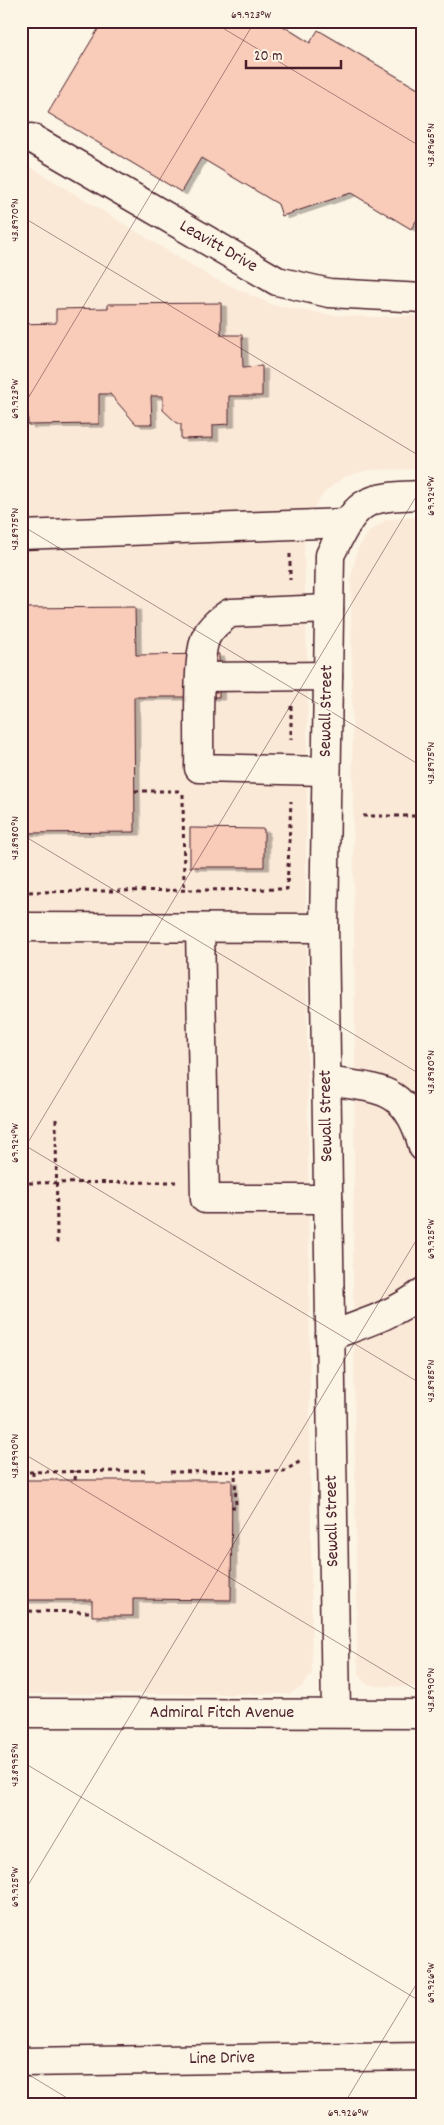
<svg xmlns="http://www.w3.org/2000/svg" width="444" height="2125" font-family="Dekko,sans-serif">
<defs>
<filter id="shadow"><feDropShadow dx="5.5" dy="3" stdDeviation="0" flood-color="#0004"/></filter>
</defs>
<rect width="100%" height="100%" fill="#fcf5e5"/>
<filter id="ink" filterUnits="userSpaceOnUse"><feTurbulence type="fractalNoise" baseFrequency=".02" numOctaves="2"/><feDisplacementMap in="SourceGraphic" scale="10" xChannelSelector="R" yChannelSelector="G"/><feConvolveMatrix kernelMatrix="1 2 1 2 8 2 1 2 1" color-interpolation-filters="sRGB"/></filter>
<g filter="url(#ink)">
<!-- built -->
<g fill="#fbe9d8">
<polygon points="21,161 211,277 273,305 330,315 378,317 423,315 423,469 368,470 342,478 325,492 307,517 304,548 308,690 306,878 312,1673 303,1686 290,1694 21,1694"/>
<polygon points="409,517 423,517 423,1687 376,1686 365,1683 359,1674 357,1658 353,1264 355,1049 351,577 357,550 369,532 386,520"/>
</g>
<!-- building -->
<g fill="#f8ccb9" stroke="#4a1f2b" filter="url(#shadow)">
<polygon points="103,21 275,21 310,43 318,30 423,92 423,210 411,229 351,193 282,216 278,204 201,158 181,192 48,113"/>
<polygon points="221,303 221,335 242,335 243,367 262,366 262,396 229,396 229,424 213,425 213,438 181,439 181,424 178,424 163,410 163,396 151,396 152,424 136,424 110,394 99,394 99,424 28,425 27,394 21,394 21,324 56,323 56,309 108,308 108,304"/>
<polygon points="135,607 136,655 219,654 219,697 134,697 135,832 21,833 21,608"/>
<polygon points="190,828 264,829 264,867 190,867"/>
<polygon points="21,1480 232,1480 231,1600 133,1599 133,1616 92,1616 92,1600 21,1600"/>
</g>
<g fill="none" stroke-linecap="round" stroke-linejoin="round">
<!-- minor casing -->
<g stroke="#4a1f2b" stroke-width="31">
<g id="minor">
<polyline points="31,138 277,281 329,293 423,298"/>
<polyline points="21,535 346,523"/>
<polyline points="201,677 328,676"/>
<path d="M326 771 199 768C200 740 196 657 206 637 211 626 221 619 230 613L329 609"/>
<polyline points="21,927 324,928"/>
<polyline points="200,928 205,1199 328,1199"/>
<path d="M326 1081C380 1089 407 1086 423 1147"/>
<path d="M330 1336C362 1324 396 1314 423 1292"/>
<polyline points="21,1713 423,1714"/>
<path d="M336 1713 324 928 330 555C358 500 360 497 423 495"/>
<polyline points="21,2062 423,2056"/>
</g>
</g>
<!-- path -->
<g stroke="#4a1f2b" stroke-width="3" stroke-dasharray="4 4" stroke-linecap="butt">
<polyline points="290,554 290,580"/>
<polyline points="291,706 291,740"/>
<polyline points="135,791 180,791"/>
<polyline points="183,794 184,890"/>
<polyline points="363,816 423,816"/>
<polyline points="21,892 287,889 291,801"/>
<polyline points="56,1119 57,1245"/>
<polyline points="21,1183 176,1182"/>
<polyline points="21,1472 147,1471"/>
<polyline points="33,1472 33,1480"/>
<polyline points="170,1472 284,1471 301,1461"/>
<polyline points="75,1480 76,1471"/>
<polyline points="231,1507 236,1507 235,1472"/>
<polyline points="21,1611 92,1612"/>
</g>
<!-- minor -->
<use href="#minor" stroke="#fcf5e5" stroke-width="28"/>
</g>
</g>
<!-- ticks -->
<path fill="none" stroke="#4a1f2b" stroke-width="1" stroke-opacity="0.45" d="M211 21 423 148M21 216 423 458M21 410 255 21M21 525 423 767M21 834 423 1076M21 1143 423 1385M21 1154 423 485M21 1452 423 1694M21 1761 423 2003M21 1897 423 1229M21 2070 77 2104M344 2104 423 1973"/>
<g text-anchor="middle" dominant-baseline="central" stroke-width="4" stroke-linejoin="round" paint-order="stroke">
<!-- street labels -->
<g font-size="18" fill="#4a1f2b" stroke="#fcf5e5">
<text transform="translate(218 247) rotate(30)">Leavitt Drive</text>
<text transform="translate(327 711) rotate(-89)">Sewall Street</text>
<text transform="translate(327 1116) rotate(-91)">Sewall Street</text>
<text transform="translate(333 1521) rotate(-91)">Sewall Street</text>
<text x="222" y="1713">Admiral Fitch Avenue</text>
<text transform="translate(222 2059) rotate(-1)">Line Drive</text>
</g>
</g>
<!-- margin -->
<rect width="444" height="2125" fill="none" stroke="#fcf5e5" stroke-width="55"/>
<!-- scale -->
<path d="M246 60v8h95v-8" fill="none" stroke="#4a1f2b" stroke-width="2.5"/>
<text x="254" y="60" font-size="15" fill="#4a1f2b" stroke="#fcf5e5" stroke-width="4" paint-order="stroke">20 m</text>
<rect x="28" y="28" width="388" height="2070" fill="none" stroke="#4a1f2b" stroke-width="2"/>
<g font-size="12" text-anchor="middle" fill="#4a1f2b">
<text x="251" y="18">69.923°W</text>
<text transform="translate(430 145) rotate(-90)" y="4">43.8965°N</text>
<text transform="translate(14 220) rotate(-90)" y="4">43.8970°N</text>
<text transform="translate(14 399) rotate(-90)" y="4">69.923°W</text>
<text transform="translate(430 496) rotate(-90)" y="4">69.924°W</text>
<text transform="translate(14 529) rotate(-90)" y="4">43.8975°N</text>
<text transform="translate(430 763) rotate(-90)" y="4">43.8975°N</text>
<text transform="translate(14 838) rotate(-90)" y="4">43.8980°N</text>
<text transform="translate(430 1072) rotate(-90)" y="4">43.8980°N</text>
<text transform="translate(14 1143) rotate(-90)" y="4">69.924°W</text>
<text transform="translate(430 1239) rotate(-90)" y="4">69.925°W</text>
<text transform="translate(430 1381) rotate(-90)" y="4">43.8985°N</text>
<text transform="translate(14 1456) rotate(-90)" y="4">43.8990°N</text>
<text transform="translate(430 1690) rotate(-90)" y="4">43.8990°N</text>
<text transform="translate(14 1765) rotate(-90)" y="4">43.8995°N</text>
<text transform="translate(14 1887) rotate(-90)" y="4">69.925°W</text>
<text transform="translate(430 1983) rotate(-90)" y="4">69.926°W</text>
<text x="348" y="2116">69.926°W</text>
</g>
</svg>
